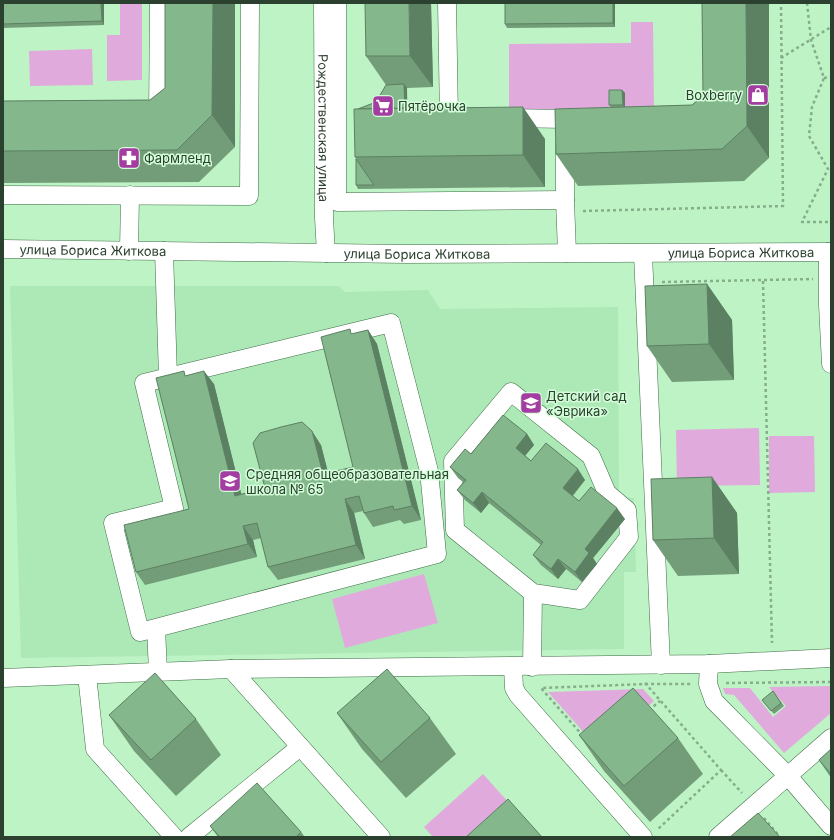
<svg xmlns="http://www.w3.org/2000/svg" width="834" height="840" font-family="Inter,sans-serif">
<rect width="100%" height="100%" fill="#bef3c5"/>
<!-- built -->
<polygon fill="#ade9b6" points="10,286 339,286 345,292 428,290 440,309 618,307 619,497 634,498 636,572 624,572 624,649 21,658"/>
<!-- green -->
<g fill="#e1aadd">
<polygon points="120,3 142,3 142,80 107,81 107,35 120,35"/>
<polygon points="631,22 653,22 654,108 509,110 509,44 631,43"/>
<polygon points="92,49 93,85 30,86 29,51"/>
<polygon points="759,428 760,485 677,486 676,430"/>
<polygon points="769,436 814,436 815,492 769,493"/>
<polygon points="424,574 438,623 345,648 332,599"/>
<polygon points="831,686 831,713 784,753 734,695 725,694 723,688 750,688 773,717 786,706 769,687"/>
<polygon points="643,689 654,701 605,745 595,745 548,692"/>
<polygon points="483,774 518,813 491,837 433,837 424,827"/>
</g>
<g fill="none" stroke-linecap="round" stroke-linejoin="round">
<!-- minor casing -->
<g stroke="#3d6d46" stroke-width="19">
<g id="minor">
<path id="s1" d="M323 3 324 218 326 253"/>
<polyline points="337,3 337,202 565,200"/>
<polyline points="447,3 449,118 464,118"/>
<polyline points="158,117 159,3"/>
<polyline points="506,118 565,119"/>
<polyline points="565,144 565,200 567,253"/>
<polyline points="3,195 249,196 250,3"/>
<path id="s2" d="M3 249 407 254 831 252"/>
<polyline points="129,251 130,195"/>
<polyline points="164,251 168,377"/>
<polyline points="828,252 828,305 831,364"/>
<polyline points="643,254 661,665"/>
<polyline points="156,628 437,554 429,471 391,323 144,383 174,508 113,523 140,632 156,628 158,672"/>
<polyline points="709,664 708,684 714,701 788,776 831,826"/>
<polyline points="513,667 514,688 518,695 643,837"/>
<polyline points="532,667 533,593 455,530 453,461 511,392 591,456 607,493 627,510 629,537 580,600 533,593"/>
<polyline points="231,669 381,837"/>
<polyline points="87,675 95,749 174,837"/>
<polyline points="3,678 231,669 709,664 831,658"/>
<polyline points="189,837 300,747"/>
<polyline points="718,837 831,738"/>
</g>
</g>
<!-- path -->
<g stroke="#85ae8a" stroke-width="2.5" stroke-dasharray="3 3" stroke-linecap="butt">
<polyline points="807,3 811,40 824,78 812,107 809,136 828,169 802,222 831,222"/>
<polyline points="781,58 831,27"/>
<polyline points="824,78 831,77"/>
<polyline points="583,211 783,206 781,3"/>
<polyline points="763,281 772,643"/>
<polyline points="662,282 813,279"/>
<polyline points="645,683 721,770 657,830"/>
<polyline points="726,683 831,682"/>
<polyline points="649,710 660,701"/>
<polyline points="583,736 541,688 646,684 693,684"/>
<polyline points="721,770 742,793"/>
<polyline points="764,818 780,837"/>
</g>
<!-- minor -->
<use href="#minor" stroke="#fff" stroke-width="18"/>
</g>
<!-- wall -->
<g fill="#729d78">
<polygon points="3,3 104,3 104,25 3,28"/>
<polygon points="165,3 235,3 235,147 199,182 3,183 3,101 150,100 165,88"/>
<polygon points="431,3 433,87 407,88 407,108 545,139 545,187 358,189 356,185 356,159 355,157 358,109 376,102 386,85 366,56"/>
<polygon points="615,3 615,27 507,28 505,24"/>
<polygon points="702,3 769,3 769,158 744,181 578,186 556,154 611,107 609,105 622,90 625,93 625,107 692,105 703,96"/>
<polygon points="707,284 732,320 734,380 672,382 647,346"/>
<polygon points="368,330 377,344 421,520 404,524 400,520 373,527 364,513 363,511 354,513 365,559 278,580 268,567 261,538 253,540 257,557 145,585 136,572 189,509 187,375 214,384 241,494 265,488 321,445 328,473 353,467 353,334"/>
<polygon points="527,434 534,445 525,456 531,461 585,480 573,496 579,501 625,519 593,558 597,564 582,582 566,569 558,579 541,565 533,555 541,545 489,503 481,513 465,500 457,490 463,482 458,478 450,467 471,454"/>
<polygon points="712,477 737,513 739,574 678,576 653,540"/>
<polygon points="773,691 784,706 774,714 762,700"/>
<polygon points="337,713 430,718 456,754 406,798 362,749"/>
<polygon points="109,715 196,719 221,755 176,796 134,751"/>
<polygon points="579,735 678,738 703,774 650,822 604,771"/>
<polygon points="831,749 831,778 819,760"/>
<polygon points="210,826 301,832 305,837 218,837"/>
</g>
<!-- shaded-wall -->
<g fill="#5c8062">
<polygon points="101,3 104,3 104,25 102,21"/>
<polygon points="213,3 235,3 235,147 212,115"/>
<polygon points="409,3 431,3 433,87 410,56"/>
<polygon points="613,3 615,3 615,27 613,23"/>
<polygon points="746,3 769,3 769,158 747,126"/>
<polygon points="404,84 407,88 408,140 405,137"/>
<polygon points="622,90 625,93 625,109 623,105"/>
<polygon points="523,107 545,139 545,187 523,155"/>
<polygon points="707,284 732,320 734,380 709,344"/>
<polygon points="368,330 377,344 421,520 412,506"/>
<polygon points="204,371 214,384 245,509 235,496"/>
<polygon points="312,431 321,445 332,488 323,474"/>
<polygon points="527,434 534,445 523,458 516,448"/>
<polygon points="578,469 585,480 570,498 563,488"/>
<polygon points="712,477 737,513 739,574 714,538"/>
<polygon points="482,492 489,503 481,513 473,503"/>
<polygon points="345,499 354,513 365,559 356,545"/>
<polygon points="617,508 625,519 593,558 597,564 582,582 575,572 585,549"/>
<polygon points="243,526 253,540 257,557 248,544"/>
<polygon points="558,559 566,569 558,579 551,569"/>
</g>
<!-- building -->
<g fill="#84b78c" stroke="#5c8062">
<polygon points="3,3 101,3 102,21 3,24"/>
<polygon points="165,3 213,3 212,115 177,150 3,151 3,101 150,100 165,88"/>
<polygon points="365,3 409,3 410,56 366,56"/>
<polygon points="505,3 613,3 613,23 505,24"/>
<polygon points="702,3 746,3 747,126 722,149 556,154 555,109 692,105 703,96"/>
<polygon points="404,84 405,108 358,109 376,102 386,85"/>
<polygon points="609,90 622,90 623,105 609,105"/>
<polygon points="523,107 523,155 355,157 354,109"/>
<polygon points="356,159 374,185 356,185"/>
<polygon points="707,284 709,344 647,346 645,286"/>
<polygon points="350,329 351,334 368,330 412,506 394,510 393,506 364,513 359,496 345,499 356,545 268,567 257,523 243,526 248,544 136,572 124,525 189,509 156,378 184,371 185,376 204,371 235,496 265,488 253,443 260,433 281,427 302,422 312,431 323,474 353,467 321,337"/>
<polygon points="503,415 527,434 516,448 531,461 546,443 578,469 563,488 579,501 591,487 617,508 585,549 589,553 575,572 558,559 551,569 533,555 543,542 482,492 473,503 457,490 466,480 450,467 465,449 471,454"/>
<polygon points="712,477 714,538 653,540 651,479"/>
<polygon points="387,669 430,718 381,762 337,713"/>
<polygon points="155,673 196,719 151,760 109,715"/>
<polygon points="633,688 678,738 624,786 579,735"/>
<polygon points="773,691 781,703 771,711 762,700"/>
<polygon points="831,749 831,774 819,760"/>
<polygon points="257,783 301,832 296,837 220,837 210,826"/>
<polygon points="508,799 542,837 466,837"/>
<polygon points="758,813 780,837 730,837"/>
</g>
<!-- icons -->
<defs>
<g id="shop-square" transform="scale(1.15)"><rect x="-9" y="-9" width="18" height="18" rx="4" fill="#a43da1" stroke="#d3fed9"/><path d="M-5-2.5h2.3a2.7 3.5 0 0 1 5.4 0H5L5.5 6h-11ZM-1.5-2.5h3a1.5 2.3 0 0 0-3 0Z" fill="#fff"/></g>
<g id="supermarket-square" transform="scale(1.15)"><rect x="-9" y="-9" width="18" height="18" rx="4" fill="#a43da1" stroke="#d3fed9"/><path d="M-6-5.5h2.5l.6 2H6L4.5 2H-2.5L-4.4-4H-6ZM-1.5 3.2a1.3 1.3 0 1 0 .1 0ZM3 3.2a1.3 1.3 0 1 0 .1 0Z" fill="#fff"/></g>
<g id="pharmacy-square" transform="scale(1.15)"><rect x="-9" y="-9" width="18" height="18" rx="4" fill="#a43da1" stroke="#d3fed9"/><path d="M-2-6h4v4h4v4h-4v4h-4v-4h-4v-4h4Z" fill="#fff"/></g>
<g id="school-square" transform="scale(1.15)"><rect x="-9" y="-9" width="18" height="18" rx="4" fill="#a43da1" stroke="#d3fed9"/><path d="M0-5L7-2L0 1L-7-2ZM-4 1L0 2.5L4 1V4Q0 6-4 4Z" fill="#fff"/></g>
</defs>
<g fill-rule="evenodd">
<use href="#shop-square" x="758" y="95"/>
<use href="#supermarket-square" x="383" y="106"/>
<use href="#pharmacy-square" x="129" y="158"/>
<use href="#school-square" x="531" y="403"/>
<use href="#school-square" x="230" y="481"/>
</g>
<g text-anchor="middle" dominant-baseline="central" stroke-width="3" stroke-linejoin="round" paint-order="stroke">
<!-- poi labels -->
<g font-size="13" fill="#2b402e" stroke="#d3fed9" text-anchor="start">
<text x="742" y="95" text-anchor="end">Boxberry</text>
<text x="398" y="106">Пятёрочка</text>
<text x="144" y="158">Фармленд</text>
<text x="546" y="396">Детский сад<tspan x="546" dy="15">«Эврика»</tspan></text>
<text x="246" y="474">Средняя общеобразовательная<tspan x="246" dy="15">школа № 65</tspan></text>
</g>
<!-- street labels -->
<g font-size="13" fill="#2b402e" stroke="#d3fed9">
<text stroke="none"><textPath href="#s1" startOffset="125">Рождественская улица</textPath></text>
<text stroke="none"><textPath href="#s2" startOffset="90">улица Бориса Житкова</textPath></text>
<text stroke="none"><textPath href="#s2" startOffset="414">улица Бориса Житкова</textPath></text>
<text stroke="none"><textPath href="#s2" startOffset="738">улица Бориса Житкова</textPath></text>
</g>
</g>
<!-- border -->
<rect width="834" height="840" fill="none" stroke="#2b402e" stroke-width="8"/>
</svg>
